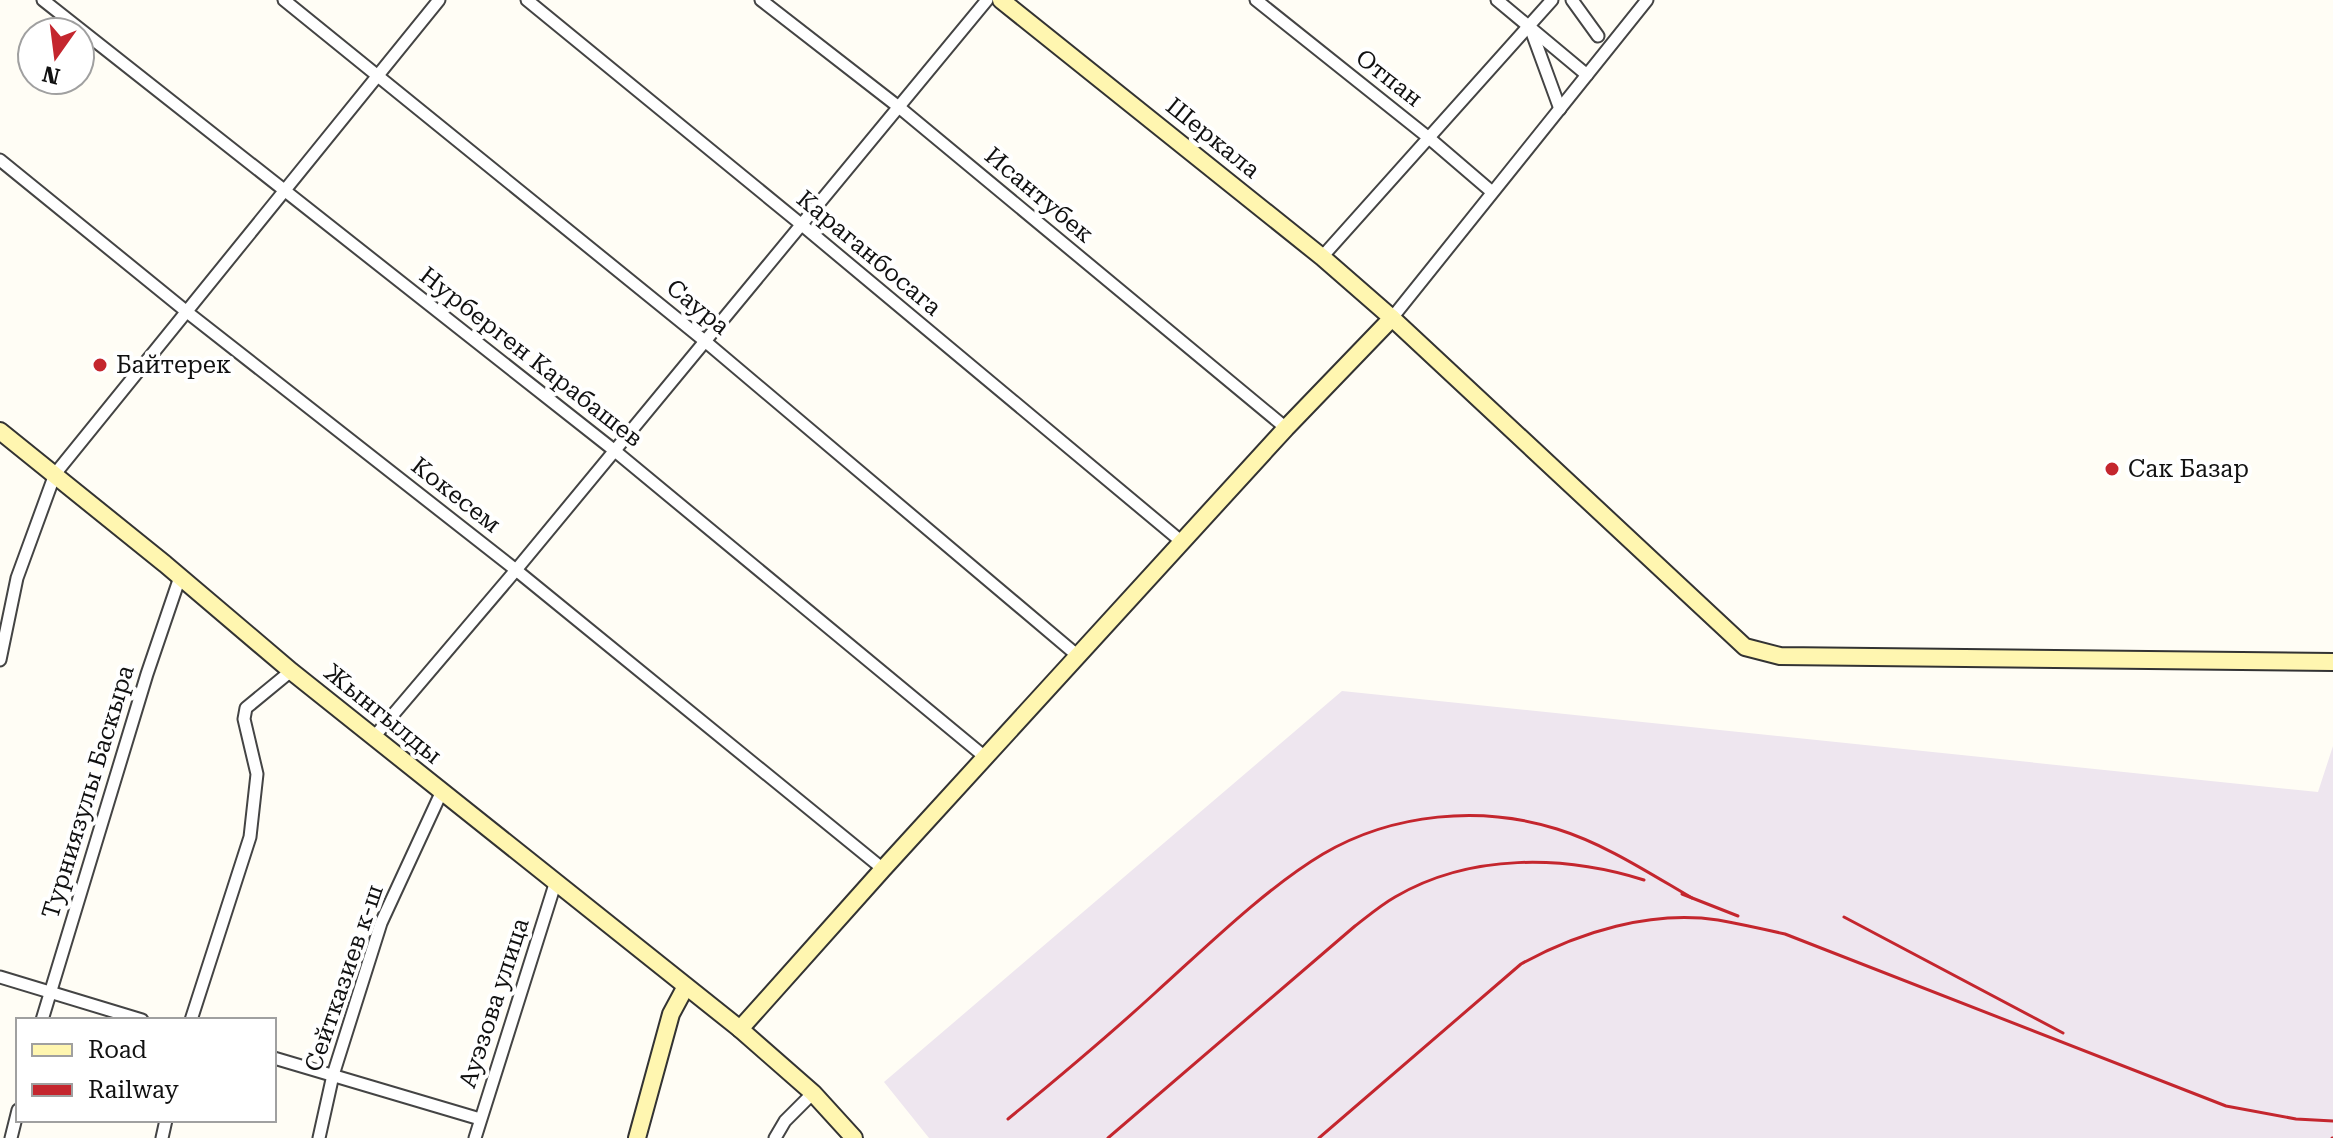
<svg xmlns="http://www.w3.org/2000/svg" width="2333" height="1138" font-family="'Roboto Serif',serif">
<rect width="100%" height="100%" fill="#fffdf5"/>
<!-- industrial -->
<polygon fill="#eee6ef" points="1342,691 2318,792 2333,746 2333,1138 929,1138 884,1082"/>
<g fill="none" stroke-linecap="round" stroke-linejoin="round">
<!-- street casing -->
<g stroke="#444" stroke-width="15">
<g id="street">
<polyline points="43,0 615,451 985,757"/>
<polyline points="284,0 706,342 1078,656"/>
<polyline points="527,0 802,225 1182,542"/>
<polyline points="761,0 900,108 1286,428"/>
<polyline points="1256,0 1429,138 1492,192"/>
<polyline points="1497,0 1587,75"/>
<polyline points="1572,0 1598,36"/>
<polyline points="1530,27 1560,109"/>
<polyline points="0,160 187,312 516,570 883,869"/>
<polyline points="1322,257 1552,0"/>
<polyline points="1392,318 1647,0"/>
<polyline points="0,660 17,578 55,474 439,0"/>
<polyline points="374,737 516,570 987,0"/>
<polyline points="0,977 142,1020"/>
<polyline points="42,1020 147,674 180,577"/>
<polyline points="191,1020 250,837 257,774 244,719 246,708 291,671"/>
<polyline points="274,1058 480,1119"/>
<polyline points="11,1138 18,1110"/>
<polyline points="162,1138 166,1120"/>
<polyline points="319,1138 333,1075 381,923 442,791"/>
<polyline points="475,1138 556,881"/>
<polyline points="775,1138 785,1121 813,1093"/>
</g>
</g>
<!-- secondary casing -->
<g stroke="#333" stroke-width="20">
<g id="secondary">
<polyline points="1001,0 1322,257 1392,318 1745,647 1780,656 2333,662"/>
<polyline points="0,431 165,564 291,671 740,1029 813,1093 854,1138"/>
<polyline points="740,1029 883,869 1286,428 1392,318"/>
<polyline points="637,1138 671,1014 685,988"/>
</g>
</g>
<!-- street -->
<use href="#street" stroke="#fff" stroke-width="11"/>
<!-- secondary -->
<use href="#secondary" stroke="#fff6b0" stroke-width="16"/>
<!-- rail -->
<g stroke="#c4262e" stroke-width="3">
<polyline points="1682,894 1738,916"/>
<polyline points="1844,917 2063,1033"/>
<path d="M1008 1119C1058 1078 1107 1037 1155 993 1205 948 1266 888 1323 854 1393 813 1481 805 1557 829 1605 844 1649 873 1692 898"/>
<path d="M1108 1138 1355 926C1368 916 1381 905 1395 897 1470 853 1564 855 1644 880"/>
<path d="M1319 1138 1521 964C1579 932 1651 910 1718 920 1740 924 1763 929 1785 934L2226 1106 2296 1119 2333 1121"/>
<polyline points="2332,1138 2333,1138"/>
</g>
</g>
<!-- markers -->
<g fill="#c4262e" stroke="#fff" stroke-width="3">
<circle cx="100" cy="365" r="8"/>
<circle cx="2112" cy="469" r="8"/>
</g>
<g text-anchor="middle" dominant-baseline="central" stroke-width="8" stroke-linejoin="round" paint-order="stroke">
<!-- street labels -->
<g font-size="24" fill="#111" stroke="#fff">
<text transform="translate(1389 78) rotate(38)">Отпан</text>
<text transform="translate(1213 138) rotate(39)">Шеркала</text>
<text transform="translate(1039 195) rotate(40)">Исантубек</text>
<text transform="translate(869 253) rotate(40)">Караганбосага</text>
<text transform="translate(698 307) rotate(39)">Саура</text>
<text transform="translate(531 357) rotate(38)">Нурберген Карабашев</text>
<text transform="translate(456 495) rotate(38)">Кокесем</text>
<text transform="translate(383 714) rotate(39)">Жынгылды</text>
<text transform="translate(88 792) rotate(-73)">Турниязулы Баскыра</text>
<text transform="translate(344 978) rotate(-71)">Сейтказиев к-ш</text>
<text transform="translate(494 1003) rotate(-72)">Ауэзова улица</text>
</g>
<!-- poi labels -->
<g font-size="24" fill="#111" stroke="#fff" text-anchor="start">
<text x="116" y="365">Байтерек</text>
<text x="2128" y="469">Сак Базар</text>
</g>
</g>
<!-- legend -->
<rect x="16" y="1018" width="260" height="104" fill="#ffffff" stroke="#a0a0a0" stroke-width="2"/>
<rect x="32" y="1044" width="40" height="12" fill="#fff6b0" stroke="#a0a0a0" stroke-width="2"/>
<text x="88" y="1058" font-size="24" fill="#111111">Road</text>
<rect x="32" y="1084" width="40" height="12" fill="#c4262e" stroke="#a0a0a0" stroke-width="2"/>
<text x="88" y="1098" font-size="24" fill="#111111">Railway</text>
<!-- north arrow -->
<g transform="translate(56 56) rotate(194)"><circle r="38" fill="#ffffff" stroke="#a0a0a0" stroke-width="2"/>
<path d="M0-6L14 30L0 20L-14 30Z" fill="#c4262e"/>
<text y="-12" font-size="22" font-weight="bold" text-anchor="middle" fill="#111111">N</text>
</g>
</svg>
